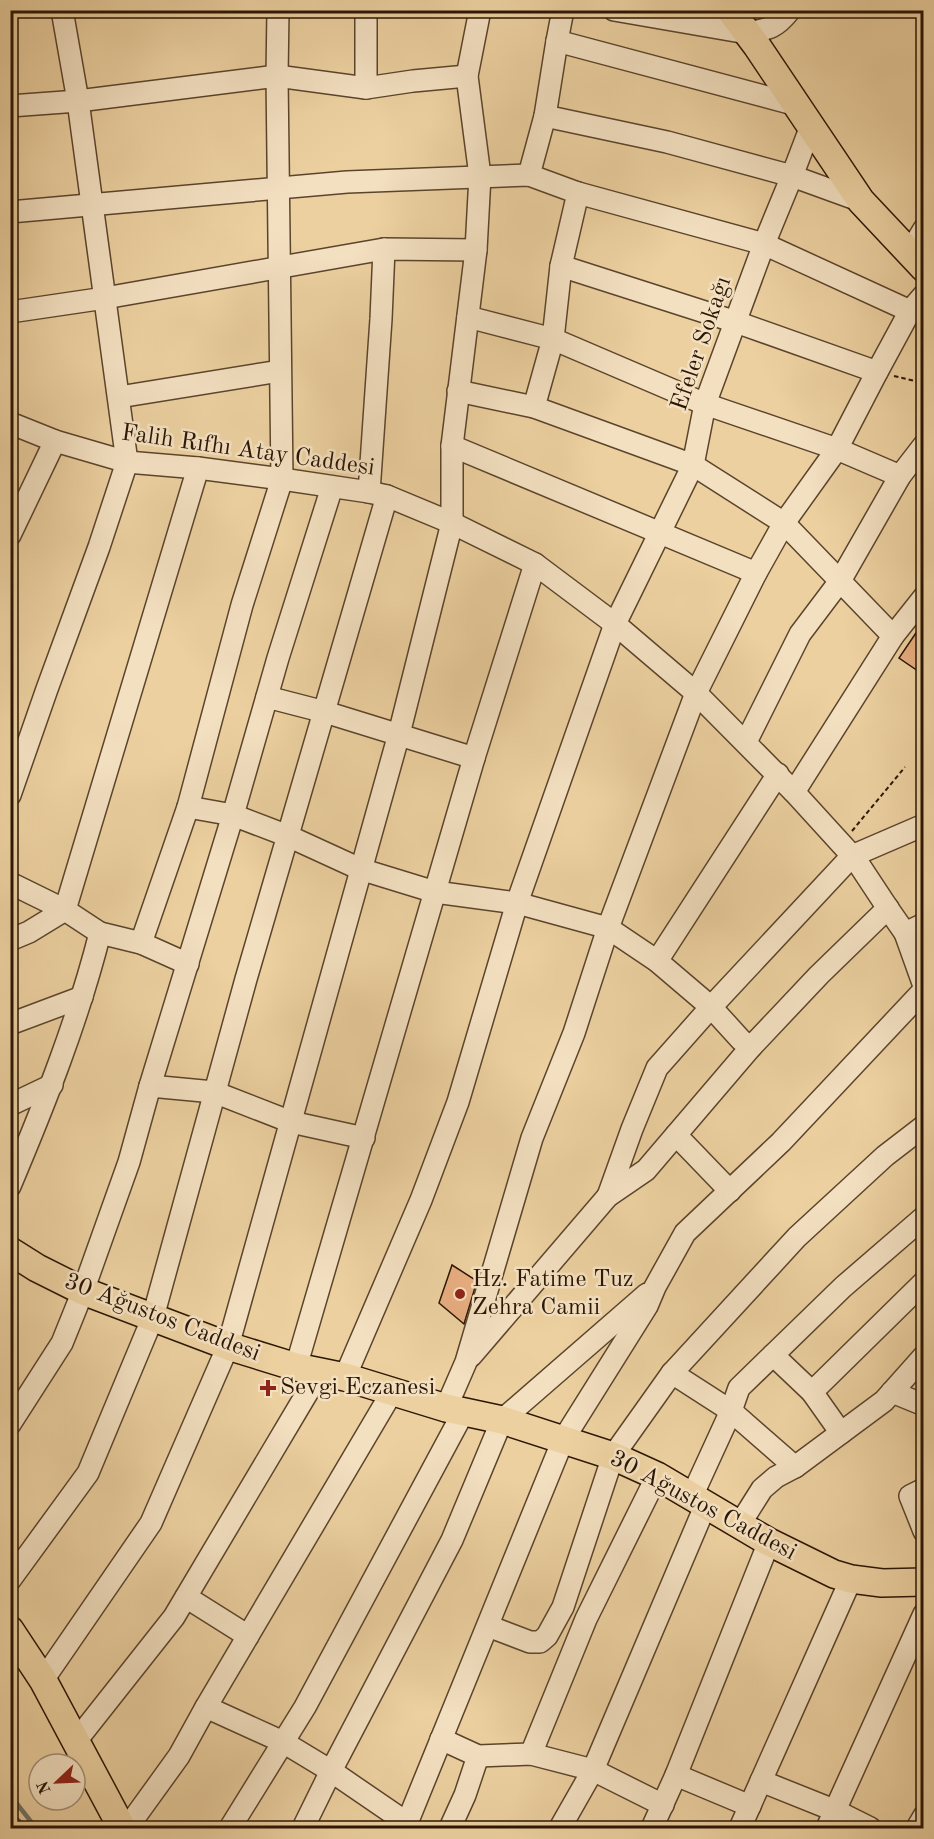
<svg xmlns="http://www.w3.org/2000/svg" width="934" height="1839" font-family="'Old Standard TT',serif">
<rect width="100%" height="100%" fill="#ecd0a0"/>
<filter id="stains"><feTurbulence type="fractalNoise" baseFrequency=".00333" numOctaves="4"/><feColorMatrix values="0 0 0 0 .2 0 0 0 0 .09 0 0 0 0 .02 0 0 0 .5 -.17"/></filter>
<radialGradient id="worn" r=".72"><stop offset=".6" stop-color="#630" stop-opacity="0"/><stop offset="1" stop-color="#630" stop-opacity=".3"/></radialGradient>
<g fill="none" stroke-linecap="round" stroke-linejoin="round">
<!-- stream -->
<polyline stroke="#6f756c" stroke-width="4.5" points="10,1795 36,1828"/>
</g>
<!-- building -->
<g fill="#e7ae80" stroke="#2b1605" stroke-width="1.5">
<polygon points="924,621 924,663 918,671 899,658"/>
<polygon points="452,1265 477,1281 464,1324 439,1303"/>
</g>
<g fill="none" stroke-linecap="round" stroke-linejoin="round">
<!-- minor casing -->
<g stroke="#5b442c" stroke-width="24">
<g id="minor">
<path d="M614 10 747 33C769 29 776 28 790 10"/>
<polyline points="557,41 563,10"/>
<polyline points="366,88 366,10"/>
<polyline points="797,105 557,41 545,116 667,142 792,176 811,126"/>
<polyline points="10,106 78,101 277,76 366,88 413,81 467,76"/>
<polyline points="529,175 545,116"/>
<polyline points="578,193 561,266 736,322 877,372 910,311"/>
<polyline points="10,212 347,182 529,175 578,193 764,244 792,176 861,201"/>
<polyline points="916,242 924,229"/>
<polyline points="561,266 553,339 705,404 837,449 877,372"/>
<polyline points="10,312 105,298 384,249 476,250"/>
<polyline points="468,317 553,339 534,407"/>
<polyline points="458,391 534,407 693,465 784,523 840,581 800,634 746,742"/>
<polyline points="119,397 280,371"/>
<polyline points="10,423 55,441 127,462 198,468 282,479 369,492 387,496 452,523 535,564 615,624 696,693 794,792 856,860 889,910 905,933 924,986"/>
<polyline points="452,446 756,573 784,523 837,449 900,476"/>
<polyline points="369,492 381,319 384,249"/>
<polyline points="10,535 55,441"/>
<polyline points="893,636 924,597"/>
<polyline points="267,697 325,712 474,758"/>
<polyline points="794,792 893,636 840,581 900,476 924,445"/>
<polyline points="10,795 47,689 99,547 127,462 78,101 62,10"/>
<polyline points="188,807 233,815 288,836 360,869 435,892 517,903 608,928 657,961 711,1007 741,1040 751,1047"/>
<polyline points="10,883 65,910 100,933 141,943 188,964"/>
<polyline points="905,933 924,924"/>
<polyline points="10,940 29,932 65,910 198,468"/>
<polyline points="141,943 188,807 242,605 282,479 277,76 278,10"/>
<polyline points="657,961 778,774"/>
<polyline points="10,1024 82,997"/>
<polyline points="150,1086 214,1092 291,1122 364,1138"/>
<polyline points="10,1105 52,1085"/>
<polyline points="676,1135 730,1191"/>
<path d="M10 1186C45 1103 78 1020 100 933"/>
<polyline points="608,1196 632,1129 657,1068 711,1007 852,856 924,825"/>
<polyline points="773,1355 812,1392 841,1433"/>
<polyline points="471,1356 608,1196 646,1170 751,1047 819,975 888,908"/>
<polyline points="296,1367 474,758 535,564"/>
<polyline points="672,1373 731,1411 795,1467 884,1401 924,1356"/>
<polyline points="345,1377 421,1200 458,1102 517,903 615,624 693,465 705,404 764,244 910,311 924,295"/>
<polyline points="812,1392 924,1282"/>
<polyline points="892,1392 924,1405"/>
<polyline points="446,1408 466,1362 532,1138 574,1033 608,928 696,693 756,573"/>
<polyline points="10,1424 62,1343 83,1291 129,1162 150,1086 233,815 278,658 332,487"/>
<polyline points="924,1489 910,1496 924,1531"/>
<polyline points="692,1496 731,1411 739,1388 843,1287 924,1217"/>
<polyline points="740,1524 762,1489 776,1477 795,1467"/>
<polyline points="10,1580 88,1473 153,1317 246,979 387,496"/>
<polyline points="186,1597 248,1636"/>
<polyline points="488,1626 530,1642 540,1642 547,1636 563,1607 613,1456 672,1373 797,1237 885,1156 924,1126"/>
<polyline points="43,1680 151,1523 228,1346 399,734 452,523 452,446 476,250 480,176 467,76 480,10"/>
<polyline points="206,1707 283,1742 331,1771 407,1823"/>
<polyline points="441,1739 478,1756 531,1754 593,1770 663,1805"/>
<polyline points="76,1741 174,1617 319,1373"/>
<polyline points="531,1754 586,1619 657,1476"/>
<polyline points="676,1775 750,1806"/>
<polyline points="761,1781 836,1811 870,1828"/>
<polyline points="10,1827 12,1828"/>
<polyline points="127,1828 179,1756 206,1707 392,1392"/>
<polyline points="230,1828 305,1707 464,1411"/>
<polyline points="303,1828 331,1771 452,1540 502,1420 647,1294"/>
<polyline points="405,1828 563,1440 647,1306 655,1287 685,1233 781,1142 924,990"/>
<polyline points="450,1828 465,1795 478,1756"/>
<polyline points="560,1828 593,1770 706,1504"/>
<polyline points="652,1828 676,1775 769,1542"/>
<polyline points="740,1828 851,1579"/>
<polyline points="827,1828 924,1614"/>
<polyline points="917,1828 924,1816"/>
</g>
</g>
<!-- major casing -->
<g stroke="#2b1605" stroke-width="30">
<g id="major">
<polyline points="730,10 757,46 861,201 924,268"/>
<polyline points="10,1251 37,1268 83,1291 228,1346 296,1367 345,1377 446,1408 502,1420 613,1456 657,1476 769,1542 834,1574 851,1579 882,1583 924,1582"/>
<polyline points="10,1630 43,1680 122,1828"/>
</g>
</g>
<!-- path -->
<g stroke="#2b1605" stroke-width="2" stroke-dasharray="4.5 3" stroke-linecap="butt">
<polyline points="894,376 924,383"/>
<polyline points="852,831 905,767"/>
</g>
<!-- minor -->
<use href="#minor" stroke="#f3e0c1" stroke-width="21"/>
<!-- major -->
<use href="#major" stroke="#ecd0a0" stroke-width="27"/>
</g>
<!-- markers -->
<g fill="#8f2418" stroke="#f3e0c1" stroke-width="2">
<circle cx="460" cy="1294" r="6"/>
<path d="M265 1379h6v6h6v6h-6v6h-6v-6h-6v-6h6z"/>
</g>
<g text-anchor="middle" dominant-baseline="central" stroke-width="5" stroke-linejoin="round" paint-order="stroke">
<!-- street labels -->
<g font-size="24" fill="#2b1605" stroke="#f3e0c1">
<text transform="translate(702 344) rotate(-71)">Efeler Sokağı</text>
<text transform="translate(248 451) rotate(8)">Falih Rıfhı Atay Caddesi</text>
<text transform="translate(162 1318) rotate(21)">30 Ağustos Caddesi</text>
<text transform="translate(703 1506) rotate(28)">30 Ağustos Caddesi</text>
</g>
<!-- poi labels -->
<g font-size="24" fill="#2b1605" stroke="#f3e0c1" text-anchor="start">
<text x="472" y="1280">Hz. Fatime Tuz<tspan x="472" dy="28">Zehra Camii</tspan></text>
<text x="280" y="1388">Sevgi Eczanesi</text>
</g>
</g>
<!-- margin -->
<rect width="934" height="1839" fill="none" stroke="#ecd0a0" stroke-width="36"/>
<rect x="12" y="12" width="910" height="1815" fill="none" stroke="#2b1605" stroke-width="3"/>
<rect x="18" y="18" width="898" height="1803" fill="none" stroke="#2b1605" stroke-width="1.5"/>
<!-- north arrow -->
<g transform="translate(57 1782) rotate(247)"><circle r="28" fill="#f3e0c1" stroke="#a38f76" stroke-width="1.5"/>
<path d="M0-4.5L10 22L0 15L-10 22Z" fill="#8f2418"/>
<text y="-9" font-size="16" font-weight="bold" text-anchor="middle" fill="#2b1605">N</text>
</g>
<rect width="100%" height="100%" filter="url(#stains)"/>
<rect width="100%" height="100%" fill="url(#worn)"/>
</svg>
